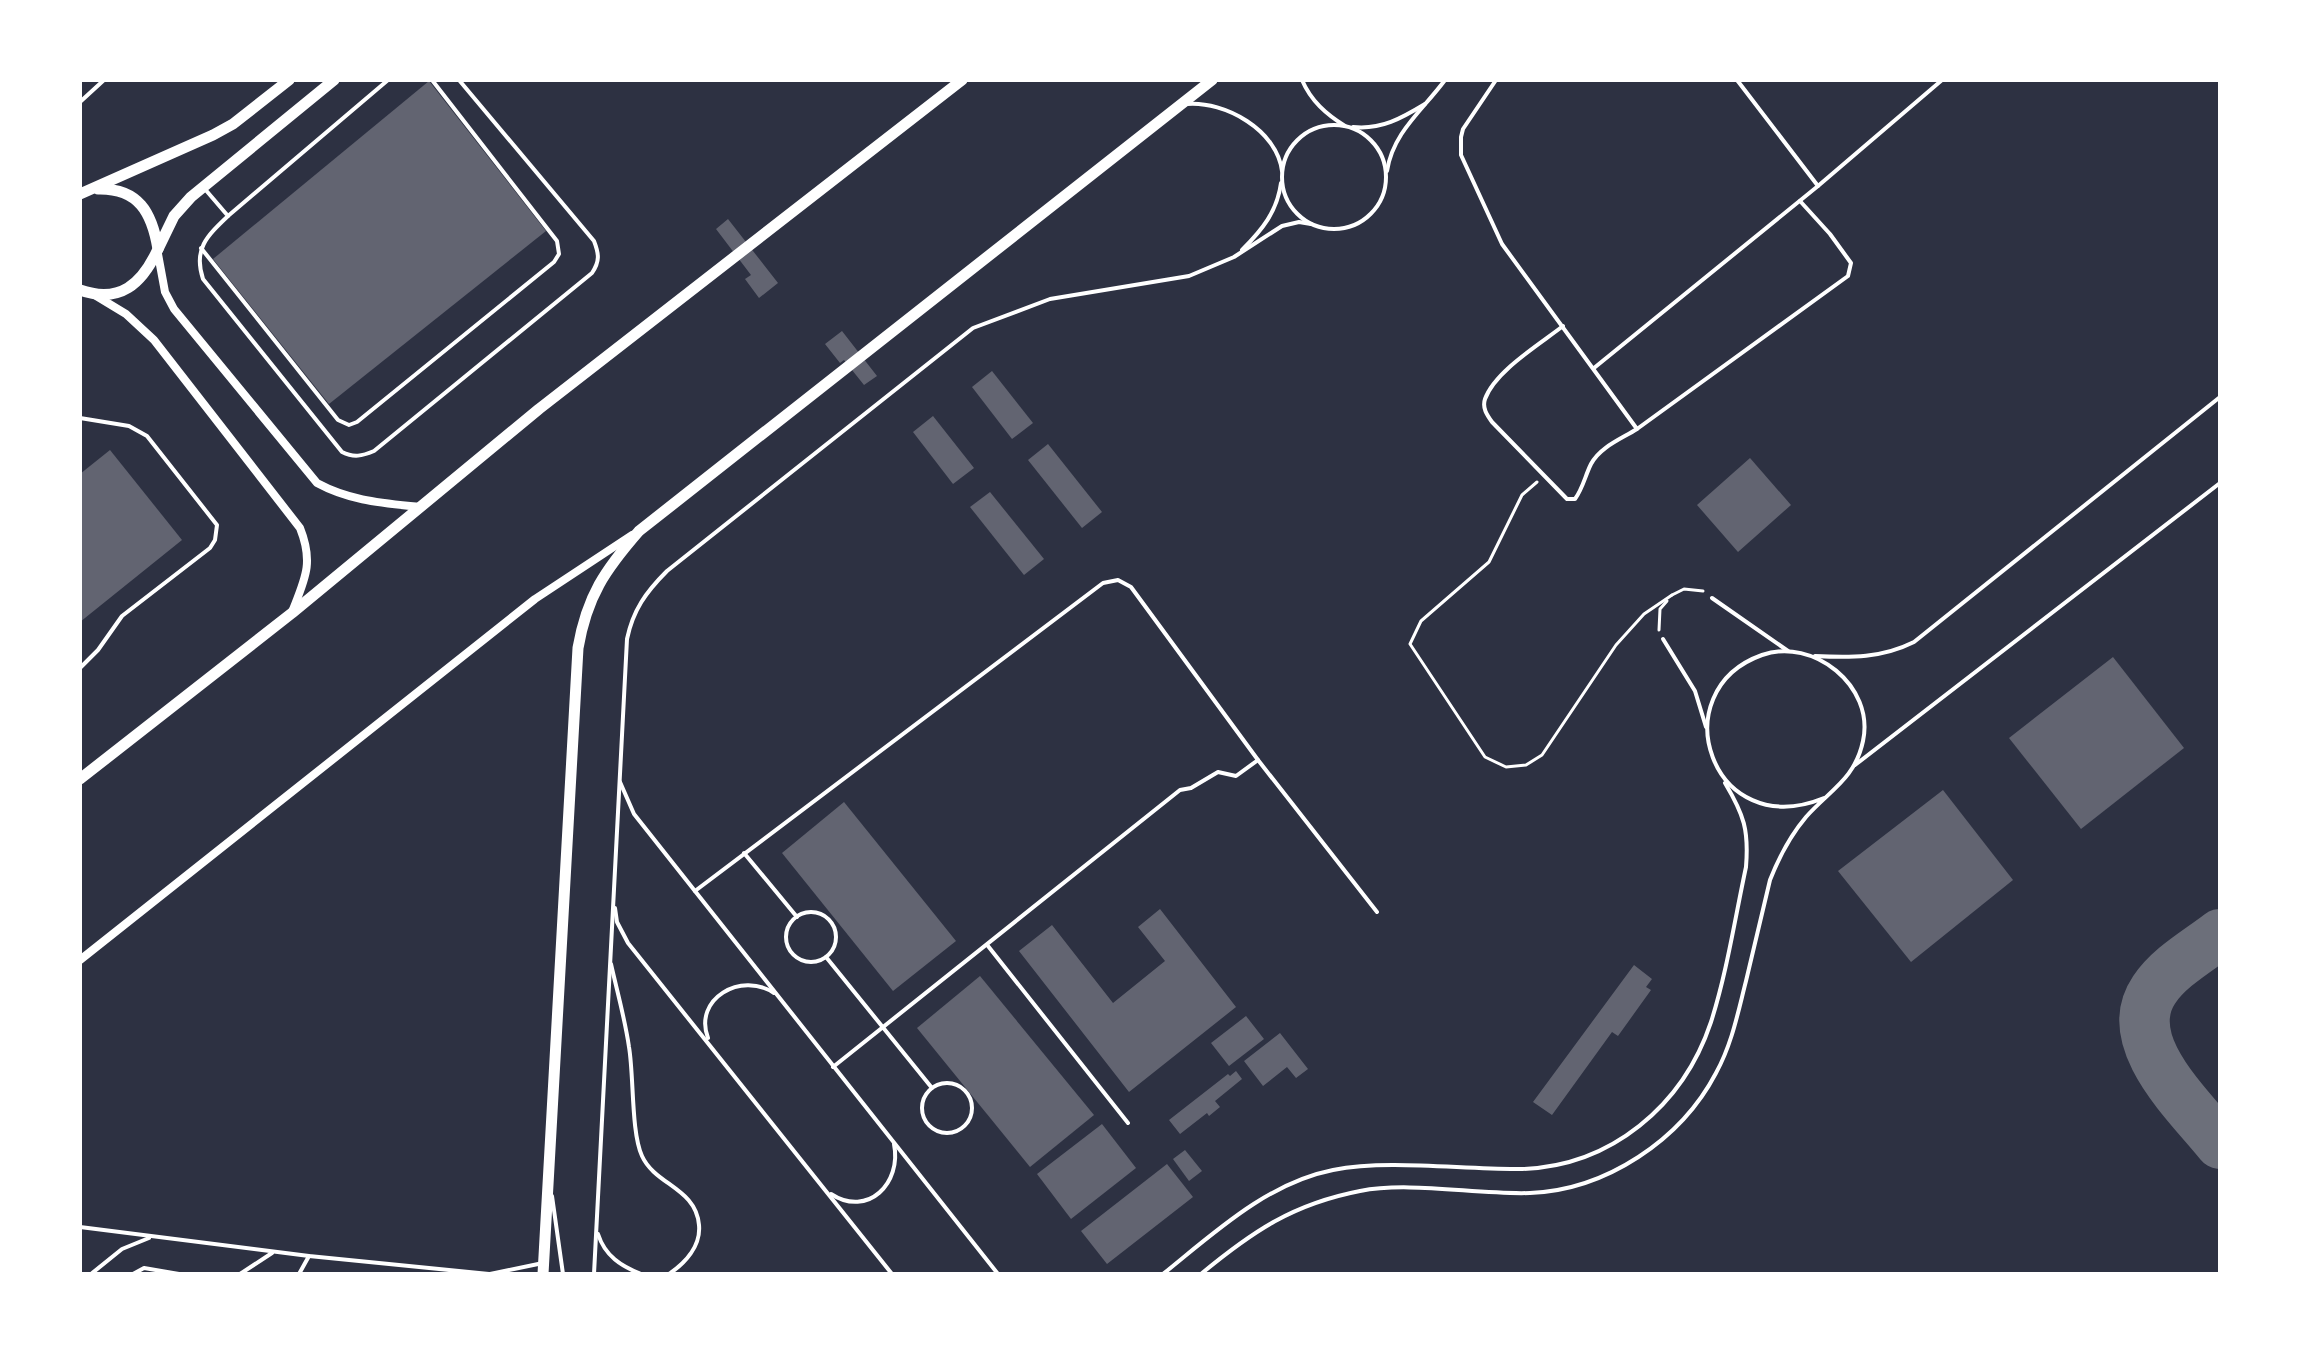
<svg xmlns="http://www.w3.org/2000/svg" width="2300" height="1354" font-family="Bitter,serif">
<rect width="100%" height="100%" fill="#2d3142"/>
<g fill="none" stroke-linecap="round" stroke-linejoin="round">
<!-- taxiway -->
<path stroke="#6c6f7a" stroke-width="50" d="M2220 934C2198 951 2169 967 2154 990 2119 1042 2189 1105 2220 1144"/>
</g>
<!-- building -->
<g fill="#626471">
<polygon points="429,81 546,231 329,404 213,259"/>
<polygon points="728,219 778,283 759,298 745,279 751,275 716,229"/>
<polygon points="842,331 877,376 864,385 844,360 840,363 825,344"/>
<polygon points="992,371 1033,423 1012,439 972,387"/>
<polygon points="933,416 974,468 953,484 913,432"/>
<polygon points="1048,444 1102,512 1082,528 1028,460"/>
<polygon points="110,450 182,540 80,622 80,474"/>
<polygon points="1750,458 1791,505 1738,552 1697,505"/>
<polygon points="990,492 1044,559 1024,575 970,507"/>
<polygon points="2113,657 2184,748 2081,829 2009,738"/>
<polygon points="1943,790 2013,880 1911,962 1838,871"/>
<polygon points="844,802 956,941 893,991 782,853"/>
<polygon points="1160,909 1236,1007 1129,1092 1019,951 1052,925 1113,1003 1165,961 1138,927"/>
<polygon points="1634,965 1652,979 1646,987 1651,990 1618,1036 1612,1032 1552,1115 1533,1102"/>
<polygon points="980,976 1094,1115 1030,1167 917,1028"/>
<polygon points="1246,1016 1264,1039 1229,1066 1211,1043"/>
<polygon points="1280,1033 1308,1069 1296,1078 1287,1067 1263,1086 1244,1061"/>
<polygon points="1236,1071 1242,1079 1215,1101 1220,1107 1209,1116 1207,1113 1180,1134 1169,1120 1228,1074 1230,1076"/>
<polygon points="1102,1124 1136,1168 1071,1219 1037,1174"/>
<polygon points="1185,1150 1202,1171 1189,1181 1173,1159"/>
<polygon points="1167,1164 1193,1197 1107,1264 1081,1231"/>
</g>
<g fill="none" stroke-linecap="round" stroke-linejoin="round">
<!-- path -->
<g stroke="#fff" stroke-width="3">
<polyline points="1537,482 1522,495 1489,562 1421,621 1410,644 1485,757 1506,767 1526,765 1542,755 1616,645 1644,614 1672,595"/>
<polyline points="1672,595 1684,589 1703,591"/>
<polyline points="1659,630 1660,609 1667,601"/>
</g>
<!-- service -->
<g stroke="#fff" stroke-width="4">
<path d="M1302 80C1311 101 1326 114 1345 126"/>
<polyline points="1496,80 1463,129 1461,137 1461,155 1502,244 1637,429"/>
<polyline points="1737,80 1818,186"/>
<polyline points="80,102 104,80"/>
<path d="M1187 104C1225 101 1277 130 1282 171"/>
<circle cx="1334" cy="177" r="52"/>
<path d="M1353 127C1381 130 1402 118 1425 104"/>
<path d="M1387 171C1393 132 1423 110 1445 80"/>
<path d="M204 188 228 216C207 236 193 249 203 279L342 452C354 458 362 456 374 451L592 273C600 261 599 254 594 241L459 80"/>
<polyline points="228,216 388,80"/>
<polyline points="201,248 338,420 349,425 357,422 554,262 559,254 557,241 432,80"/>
<path d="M1242 250C1262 230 1277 212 1281 183"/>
<path d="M1563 326C1540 344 1495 371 1485 399 1482 408 1487 415 1492 422L1567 499H1575C1583 488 1585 476 1591 464 1600 447 1621 439 1637 429L1848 276 1851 263 1830 234 1800 201"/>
<polyline points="1594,368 1818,186 1942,80"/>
<polyline points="80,418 129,426 147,436 217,525 215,540 210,548 122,616 98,650 80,668"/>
<polyline points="1712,598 1788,651"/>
<polyline points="1663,639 1695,691 1706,727"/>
<path d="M1815 656C1851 658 1882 658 1914 642L2220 397"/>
<polyline points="1855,765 2220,483"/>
<polyline points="620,782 634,814 998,1274"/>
<polyline points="744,853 797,917"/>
<polyline points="695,891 1103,583 1118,580 1131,587 1258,760 1377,912"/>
<polyline points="615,908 617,922 628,943 892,1274"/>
<circle cx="811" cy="937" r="25"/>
<polyline points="988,946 1128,1123"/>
<polyline points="826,957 932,1088"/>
<path d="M611 964C617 991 625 1019 629 1047 634 1076 631 1132 642 1156 655 1185 696 1188 699 1225 701 1246 685 1263 669 1274"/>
<path d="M708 1038C693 999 741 971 774 993"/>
<polyline points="833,1067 1180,790 1191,788 1218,772 1236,776 1258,760"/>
<circle cx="947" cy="1108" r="25"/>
<path d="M831 1194C868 1218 902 1183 894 1144"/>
<polyline points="552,1196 563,1274"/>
<polyline points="80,1227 309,1256 489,1274"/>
<path d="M598 1234C605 1256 621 1266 641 1274"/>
<polyline points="91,1274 122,1249 149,1238"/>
<polyline points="133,1274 144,1268 179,1274"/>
<polyline points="240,1274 272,1253"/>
<polyline points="299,1274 309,1256"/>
<polyline points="490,1274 543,1263"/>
<path d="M594 1274 627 639C633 610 646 592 667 571L973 328 1050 299 1189 276 1234 257 1282 226 1299 222 1311 224"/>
<path d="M1163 1274C1214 1233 1267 1183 1333 1170 1390 1159 1463 1170 1522 1169 1611 1166 1683 1106 1711 1022 1727 972 1735 918 1746 867 1749 830 1744 815 1725 783"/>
<path d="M1201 1274C1253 1231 1293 1204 1360 1191 1410 1181 1478 1195 1530 1193 1606 1190 1681 1140 1716 1073 1732 1044 1738 1012 1746 981 1754 947 1762 914 1770 880 1779 857 1790 836 1806 817 1830 790 1855 779 1863 741 1875 686 1813 637 1762 655 1661 691 1711 844 1824 798"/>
</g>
<!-- minor -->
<g stroke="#fff" stroke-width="8">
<path d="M158 254 165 292 174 309 317 483C350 501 383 503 420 507"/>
<path d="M93 294 126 314 154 340 300 528C314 563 305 579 292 612"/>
<polyline points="80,960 535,599 632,535"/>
</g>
<!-- secondary -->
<g stroke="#fff" stroke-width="11">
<polyline points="80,194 213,135 233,124 289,80"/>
<polyline points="158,249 174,216 191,197 334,80"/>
<path d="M80 290C120 304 142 284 158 249 152 213 139 188 98 189"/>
<polyline points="80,779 292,613 539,409 962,80"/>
<path d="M543 1274 578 648C587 596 605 570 639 531L1212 80"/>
</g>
</g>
<!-- border -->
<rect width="2300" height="1354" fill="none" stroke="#ffffff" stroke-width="164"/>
</svg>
